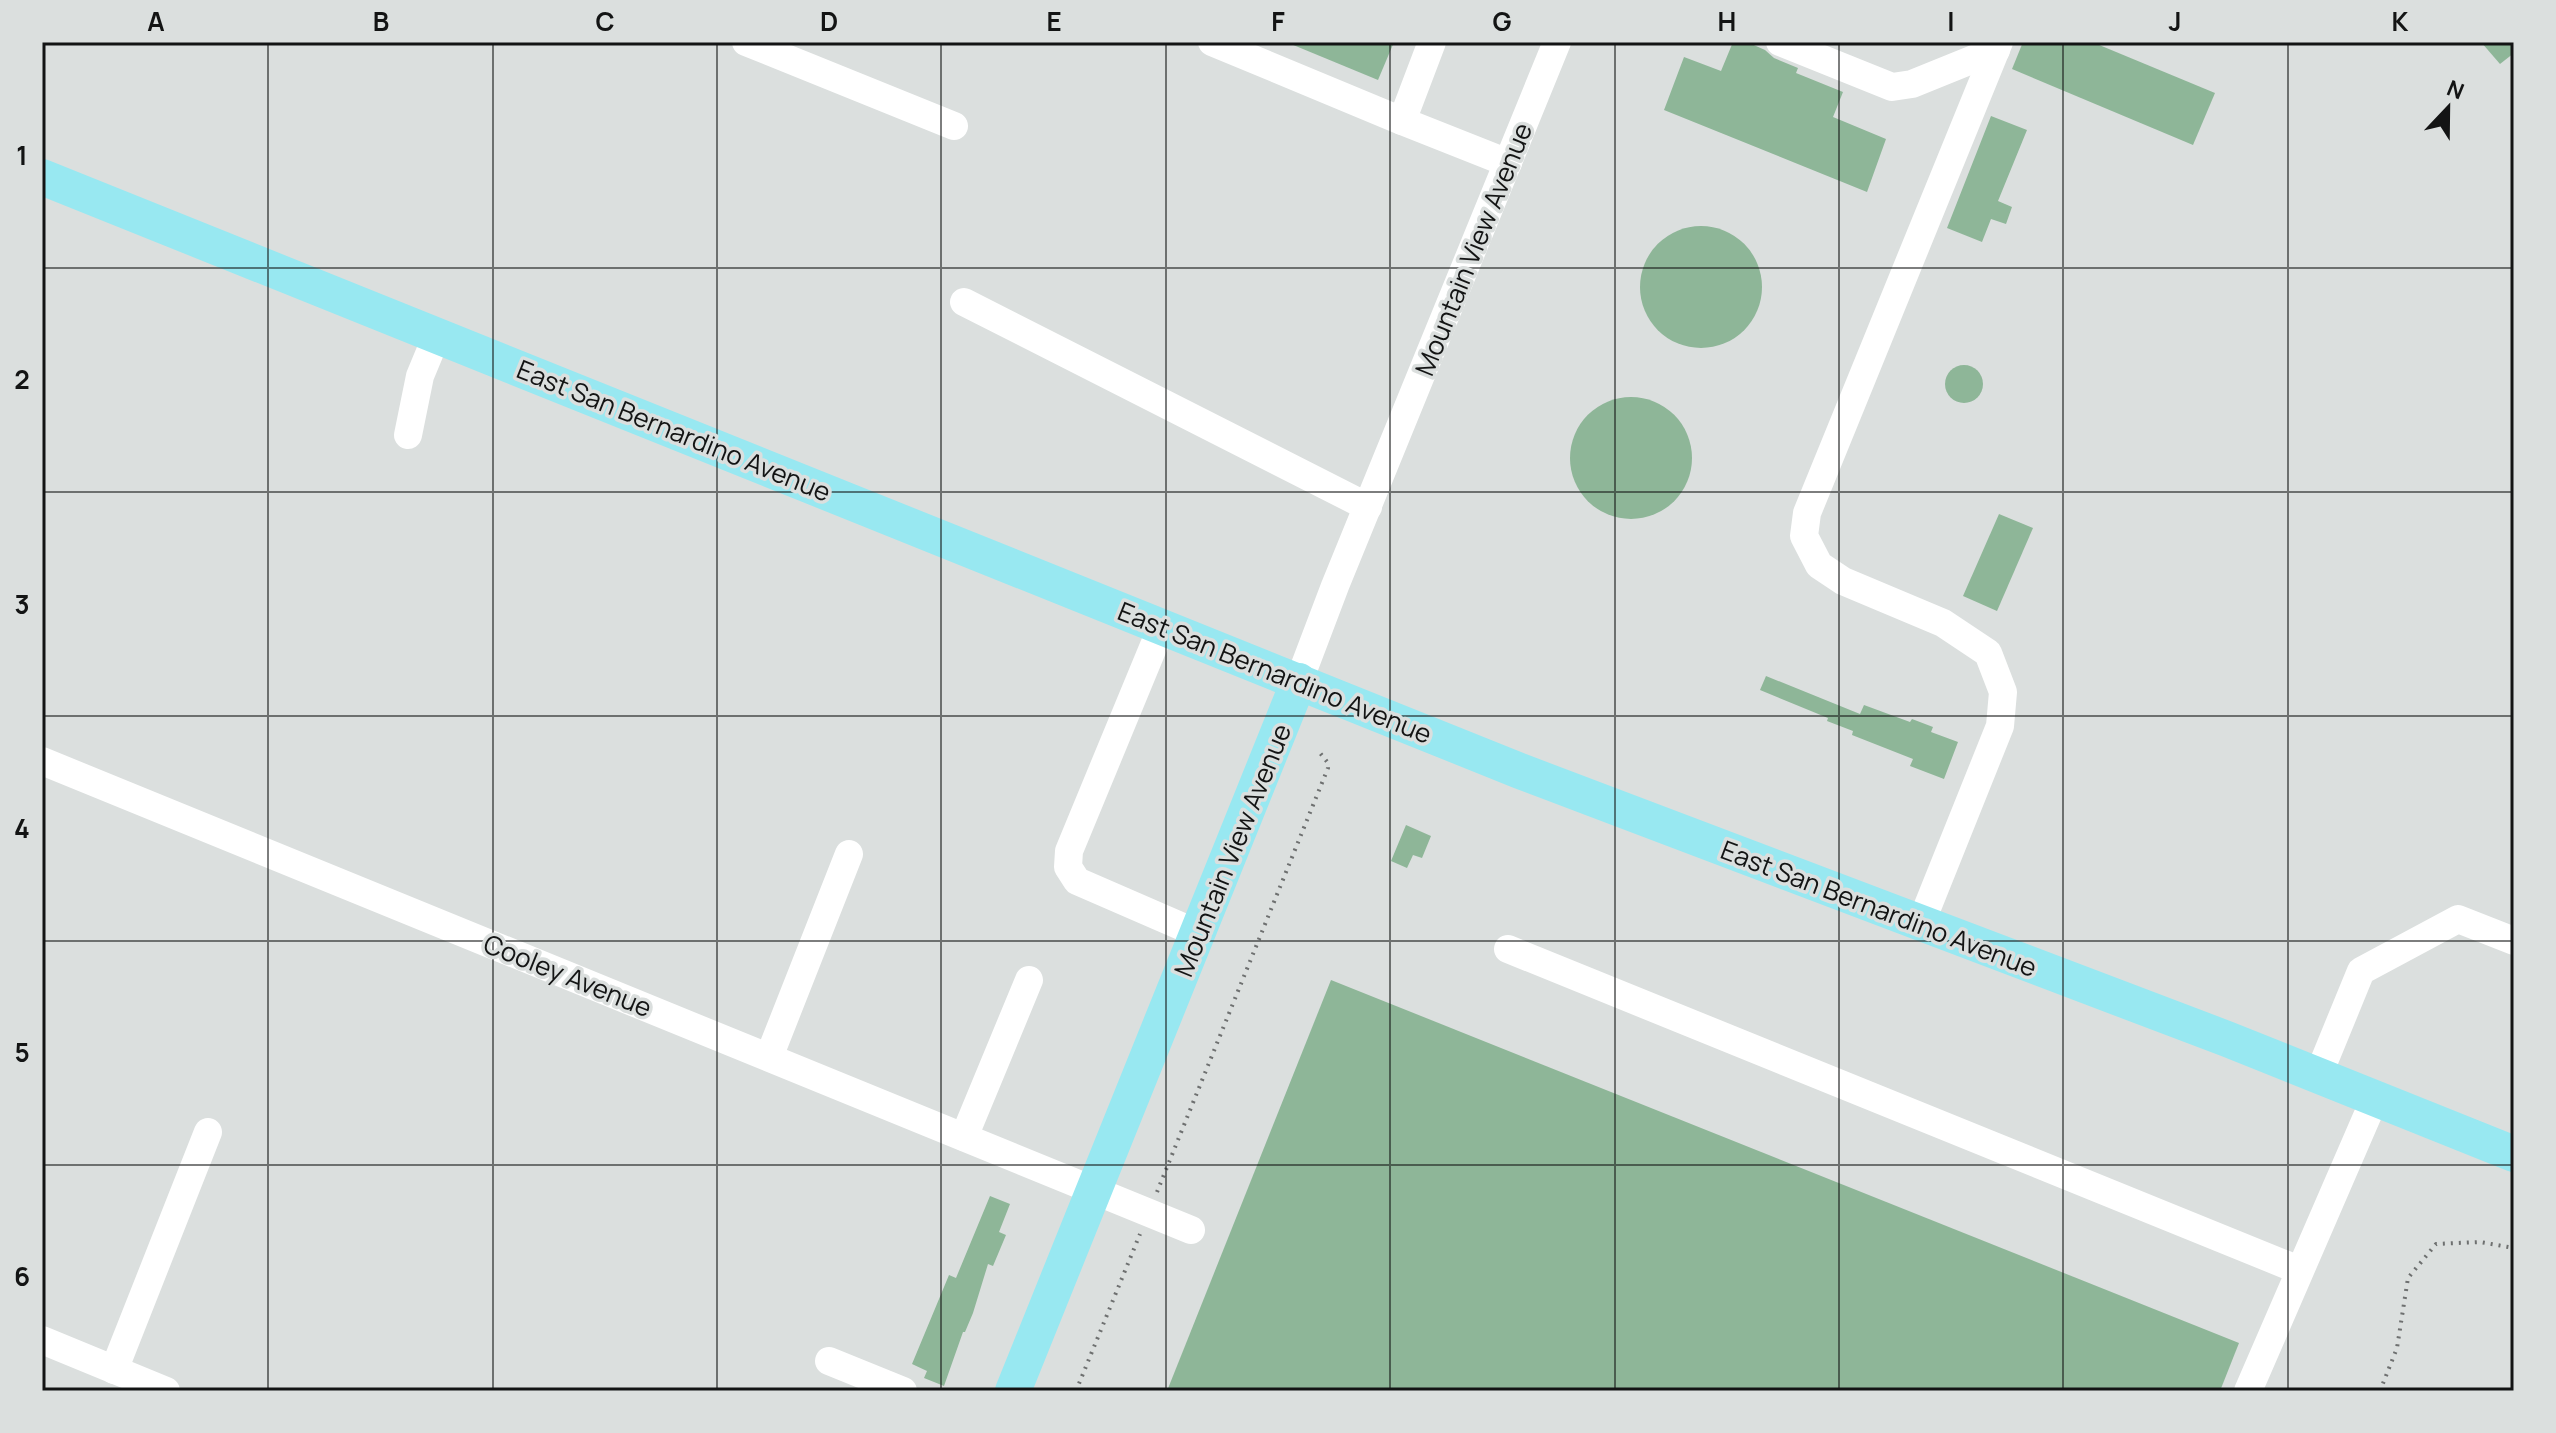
<svg xmlns="http://www.w3.org/2000/svg" width="2556" height="1433" font-family="Manrope,sans-serif">
<rect width="100%" height="100%" fill="#dbdfde"/>
<!-- building -->
<g fill="#8eb698">
<polygon points="1286,42 1394,42 1378,80"/>
<polygon points="1733,42 1747,42 1765,50 1774,58 1798,68 1796,73 1843,92 1833,117 1886,139 1867,192 1664,110 1684,57 1721,71"/>
<polygon points="2023,42 2092,42 2215,93 2193,145 2012,69"/>
<polygon points="2481,42 2514,42 2514,53 2500,64"/>
<polygon points="1991,116 2027,130 1998,201 2012,207 2006,224 1991,219 1982,242 1947,228"/>
<circle cx="1701" cy="287" r="61"/>
<circle cx="1964" cy="384" r="19"/>
<circle cx="1631" cy="458" r="61"/>
<polygon points="1999,514 2033,528 1997,611 1963,596"/>
<polygon points="1766,676 1860,714 1864,705 1910,722 1912,719 1933,727 1931,732 1958,742 1944,779 1910,766 1913,759 1852,735 1853,731 1827,721 1828,718 1760,690"/>
<polygon points="1406,825 1431,836 1422,858 1413,855 1407,868 1391,861"/>
<polygon points="1331,980 2239,1343 2220,1391 1167,1391"/>
<polygon points="990,1196 1010,1204 999,1232 1006,1235 993,1266 988,1264 973,1313 965,1332 963,1332 944,1386 924,1378 927,1371 912,1364 949,1275 956,1278"/>
</g>
<g fill="none" stroke-linecap="round" stroke-linejoin="round">
<!-- path -->
<g stroke="#6e7070" stroke-width="4" stroke-dasharray="2 6" stroke-linecap="butt">
<polyline points="1157,1192 1328,768 1328,763 1320,753"/>
<polyline points="1076,1391 1140,1234"/>
<polyline points="2380,1391 2397,1348 2408,1278 2436,1244 2480,1242 2514,1248"/>
</g>
<!-- minor -->
<g stroke="#fff" stroke-width="28">
<polyline points="746,42 954,126"/>
<polyline points="1212,42 1402,121"/>
<polyline points="1432,42 1402,121 1508,163"/>
<polyline points="1780,42 1892,87 1912,84 1996,50"/>
<polyline points="964,302 1368,507"/>
<polyline points="408,435 420,376 437,335"/>
<polyline points="1162,626 1069,851 1068,867 1077,881 1199,934"/>
<polyline points="1299,681 1335,586 1557,42"/>
<polyline points="42,761 1191,1230"/>
<polyline points="1921,923 2000,726 2003,692 1988,653 1943,623 1843,581 1819,565 1804,536 1807,513 1999,42"/>
<polyline points="1508,949 2299,1270"/>
<polyline points="769,1057 849,854"/>
<polyline points="2318,1076 2361,971 2458,919 2514,941"/>
<polyline points="964,1137 1029,980"/>
<polyline points="42,1340 166,1391"/>
<polyline points="829,1361 903,1391"/>
<polyline points="114,1370 208,1132"/>
<polyline points="2248,1391 2375,1098"/>
</g>
<!-- major -->
<g stroke="#98e8f1" stroke-width="36">
<polyline points="42,177 1520,771 2227,1039 2514,1154"/>
<polyline points="1013,1391 1299,681"/>
</g>
</g>
<!-- grid -->
<path fill="none" stroke="#131414" stroke-width="2" stroke-opacity="0.55" d="M268 42V1391M493 42V1391M717 42V1391M941 42V1391M1166 42V1391M1390 42V1391M1615 42V1391M1839 42V1391M2063 42V1391M2288 42V1391M42 268H2514M42 492H2514M42 716H2514M42 941H2514M42 1165H2514"/>
<g text-anchor="middle" dominant-baseline="central" stroke-width="7" stroke-linejoin="round" paint-order="stroke">
<!-- street labels -->
<g font-size="26" fill="#131414" stroke="#dbdfde">
<text transform="translate(1473 249) rotate(-68)">Mountain View Avenue</text>
<text transform="translate(674 430) rotate(22)">East San Bernardino Avenue</text>
<text transform="translate(1275 672) rotate(22)">East San Bernardino Avenue</text>
<text transform="translate(1232 850) rotate(-68)">Mountain View Avenue</text>
<text transform="translate(1879 908) rotate(21)">East San Bernardino Avenue</text>
<text transform="translate(568 975) rotate(22)">Cooley Avenue</text>
</g>
</g>
<!-- border -->
<rect width="2556" height="1433" fill="none" stroke="#dbdfde" stroke-width="88"/>
<!-- north arrow -->
<g transform="translate(2448 108) rotate(22)" stroke="#dbdfde" stroke-width="6" paint-order="stroke">
<path d="M0-6L14 30L0 20L-14 30Z" fill="#131414"/>
<text y="-12" font-size="22" font-weight="bold" text-anchor="middle" fill="#131414">N</text>
</g>
<rect x="44" y="44" width="2468" height="1345" fill="none" stroke="#131414" stroke-width="3"/>
<g font-size="26" text-anchor="middle" font-weight="bold" fill="#131414">
<text x="156" y="31">A</text>
<text x="381" y="31">B</text>
<text x="605" y="31">C</text>
<text x="829" y="31">D</text>
<text x="1054" y="31">E</text>
<text x="1278" y="31">F</text>
<text x="1502" y="31">G</text>
<text x="1727" y="31">H</text>
<text x="1951" y="31">I</text>
<text x="2175" y="31">J</text>
<text x="2400" y="31">K</text>
<text x="22" y="165">1</text>
<text x="22" y="389">2</text>
<text x="22" y="614">3</text>
<text x="22" y="838">4</text>
<text x="22" y="1062">5</text>
<text x="22" y="1286">6</text>
</g>
</svg>
